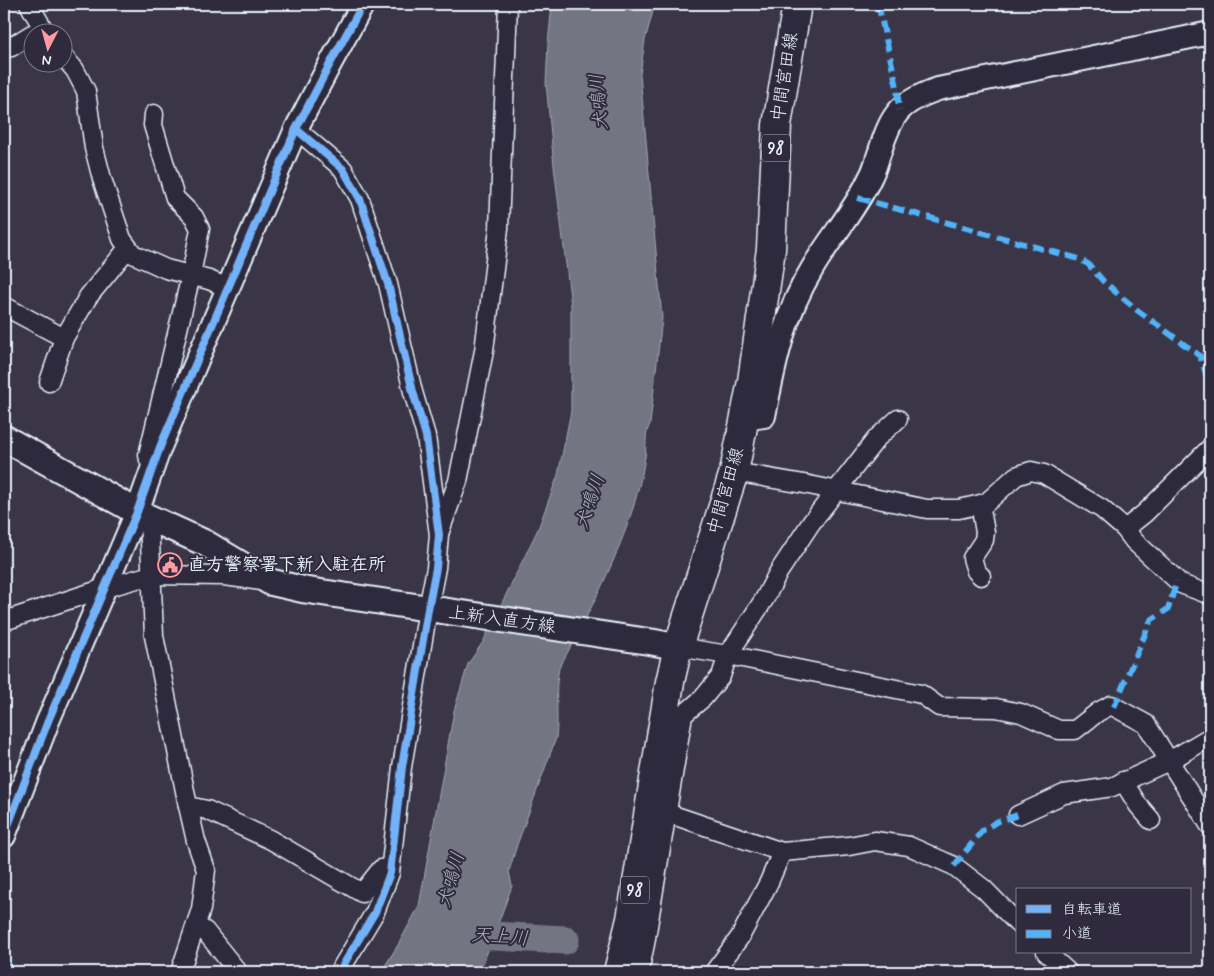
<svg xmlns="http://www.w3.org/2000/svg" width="1214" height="976" font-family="Mynerve,'Klee One',sans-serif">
<rect width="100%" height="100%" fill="#3a3648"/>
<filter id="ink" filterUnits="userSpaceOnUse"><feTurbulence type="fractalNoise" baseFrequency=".02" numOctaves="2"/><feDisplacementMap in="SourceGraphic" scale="10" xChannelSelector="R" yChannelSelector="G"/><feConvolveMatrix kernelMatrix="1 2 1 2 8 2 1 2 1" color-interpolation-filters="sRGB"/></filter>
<g filter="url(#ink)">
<!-- water -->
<path fill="#737482" stroke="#a2a6b1" d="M552 4H655L645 40 640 74 662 318 650 424C644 436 647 445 645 457 643 473 638 490 634 505 616 563 588 615 559 668 554 691 559 715 556 738L517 845 509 871 512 886 480 972H381L398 945 419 906 454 711 468 664 483 642 538 529 558 475 571 411V305L554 166 546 83 548 44Z"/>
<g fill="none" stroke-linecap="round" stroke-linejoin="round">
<!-- river -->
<polyline stroke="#737482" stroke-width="29" points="456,934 565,940"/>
<!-- minor casing -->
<g stroke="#e8f1f8" stroke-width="21">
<g id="minor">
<polyline points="29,4 45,32"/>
<polyline points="4,48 11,47 32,34"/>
<polyline points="62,55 75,70 86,91 94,148 102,179 122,239 133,254 166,269 209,280 228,288"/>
<polyline points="296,129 343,169 360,199 388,284 413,392 426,436 439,535 436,568 428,609 402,767 390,873 375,912 339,972"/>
<polyline points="4,306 64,338 88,297 128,248"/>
<polyline points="49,382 64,338"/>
<polyline points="149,460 148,455 191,275 200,229 194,217 175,198 153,125 154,114"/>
<polyline points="734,472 804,484 927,509 959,509 986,503 1016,476 1031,471 1044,474 1102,509 1125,529 1134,541 1181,584 1210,595"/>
<polyline points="980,504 985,532 984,540 972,558 976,571 981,576"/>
<polyline points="149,518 154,636 188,806 196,841 206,870 201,909 180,972"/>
<polyline points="1125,529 1145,513 1210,448"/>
<polyline points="440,531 458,481 484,351 499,228 508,4"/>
<polyline points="4,621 105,588 151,575 224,576 262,581"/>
<polyline points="678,647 728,655 921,694 939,707 996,708 1021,713 1059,730 1075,730 1098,712 1111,705 1146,724 1210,826"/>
<polyline points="1123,781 1138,805 1151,820"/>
<polyline points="188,806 207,810 271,840 362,893 381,869 390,867"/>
<polyline points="667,813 782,852 849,846 875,841 909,846 954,866 984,889 1018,924"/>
<polyline points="1018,815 1064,794 1112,787 1169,761 1210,737"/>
<polyline points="196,925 205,931 238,972"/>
<polyline points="1046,952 1068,972"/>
<polyline points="639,972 645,944 683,715 703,698 721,676 728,655 765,598 778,573 811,523 877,438 898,419"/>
<polyline points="714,972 740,937 769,882 782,852"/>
</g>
</g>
<!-- tertiary casing -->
<g stroke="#e8f1f8" stroke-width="26">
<g id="tertiary">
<path d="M744 419 764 416C775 362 783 317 812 269 830 238 856 209 871 176 875 169 877 159 880 151 892 113 900 102 938 89L1210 33"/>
<polyline points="4,836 48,721 137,512 160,447 296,129 330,64 363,4"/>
</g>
</g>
<!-- secondary casing -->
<g stroke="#e8f1f8" stroke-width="29">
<polyline id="secondary" points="4,438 137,512 205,543 270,582 305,590 652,642 678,647"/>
</g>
<!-- primary casing -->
<g stroke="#e8f1f8" stroke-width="31">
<polyline id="primary" points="618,972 631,919 670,682 678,647 734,472 752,381 771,249 777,125 797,4"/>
</g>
<!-- minor -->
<use href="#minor" stroke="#2f2a3d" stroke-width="18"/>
<!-- tertiary -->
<use href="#tertiary" stroke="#2f2a3d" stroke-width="22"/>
<!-- secondary -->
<use href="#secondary" stroke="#2f2a3d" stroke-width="25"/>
<!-- primary -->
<use href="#primary" stroke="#2f2a3d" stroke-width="28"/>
<!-- quiet -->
<g stroke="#52b3f8" stroke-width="6" stroke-dasharray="12 6" stroke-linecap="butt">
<polyline points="878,4 897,87 899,110"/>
<polyline points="858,198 1079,259 1088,264 1104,282 1137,310 1200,356 1210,385"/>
<polyline points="1114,707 1151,620 1168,609 1177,581"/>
<polyline points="954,866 982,831 996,822 1018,815"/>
<polyline points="4,960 10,972"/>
</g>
<!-- cycleway casing -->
<g stroke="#2f2a3d" stroke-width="11">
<g id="cycleway">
<polyline points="296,129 343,169 360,199 388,284 413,392 426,436 439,535 436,568 428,609 402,767 390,873 375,912 339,972"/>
<polyline points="4,836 48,721 137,512 160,447 296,129 330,64 363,4"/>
</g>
</g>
<!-- cycleway -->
<use href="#cycleway" stroke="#73b2f8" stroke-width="8"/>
</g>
</g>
<!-- icons -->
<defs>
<g id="civic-ring" transform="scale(1.25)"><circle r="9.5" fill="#2f2a3d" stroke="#ff9aa2" stroke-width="1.5"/><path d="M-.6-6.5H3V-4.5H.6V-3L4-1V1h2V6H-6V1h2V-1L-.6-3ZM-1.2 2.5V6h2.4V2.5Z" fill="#ff9aa2"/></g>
</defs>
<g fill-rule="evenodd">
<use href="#civic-ring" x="170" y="565"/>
</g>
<g text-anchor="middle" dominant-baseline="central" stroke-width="4" stroke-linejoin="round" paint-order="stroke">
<!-- shield labels -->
<g fill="#2f2a3d" stroke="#b0b5c0" stroke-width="1">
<rect x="762" y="134.5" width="28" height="27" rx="4"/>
<rect x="621" y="876.5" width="28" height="27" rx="4"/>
</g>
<g font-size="16" font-weight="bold" fill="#e8f1f8">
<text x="776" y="148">98</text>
<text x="635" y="890">98</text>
</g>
<!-- street labels -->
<g font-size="18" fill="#e8f1f8" stroke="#2f2a3d">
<text transform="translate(785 77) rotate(-81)">中間宮田線</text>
<text transform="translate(726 491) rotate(-74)">中間宮田線</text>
<text transform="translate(502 620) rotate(8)">上新入直方線</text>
</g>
<!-- poi labels -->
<g font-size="18" font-weight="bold" fill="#e8f1f8" stroke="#2f2a3d" text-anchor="start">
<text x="188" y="565">直方警察署下新入駐在所</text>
</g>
<!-- water labels -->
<g font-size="19" font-style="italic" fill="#aeb2bd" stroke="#2f2a3d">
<text transform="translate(599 102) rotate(-95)">犬鳴川</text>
<text transform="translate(590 502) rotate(-71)">犬鳴川</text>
<text transform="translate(451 880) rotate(-74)">犬鳴川</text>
<text transform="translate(500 937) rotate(4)">天上川</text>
</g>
</g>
<!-- margin -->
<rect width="1214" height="976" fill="none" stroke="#2f2a3d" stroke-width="20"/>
<rect x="10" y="10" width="1194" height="956" fill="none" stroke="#e8f1f8" stroke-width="2" filter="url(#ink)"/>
<!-- legend -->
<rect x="1016" y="888" width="175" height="65" fill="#2f2a3d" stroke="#797a88"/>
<rect x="1026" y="905" width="25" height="8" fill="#73b2f8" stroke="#797a88"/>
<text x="1062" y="914" font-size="15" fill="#e8f1f8">自転車道</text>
<rect x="1026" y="930" width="25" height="8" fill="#52b3f8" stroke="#797a88"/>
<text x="1062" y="938" font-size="15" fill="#e8f1f8">小道</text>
<!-- north arrow -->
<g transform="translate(48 48) rotate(186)"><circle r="24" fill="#2f2a3d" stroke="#797a88"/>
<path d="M0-4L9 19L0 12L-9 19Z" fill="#ff9aa2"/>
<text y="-8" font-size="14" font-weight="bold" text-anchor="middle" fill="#e8f1f8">N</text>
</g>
</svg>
